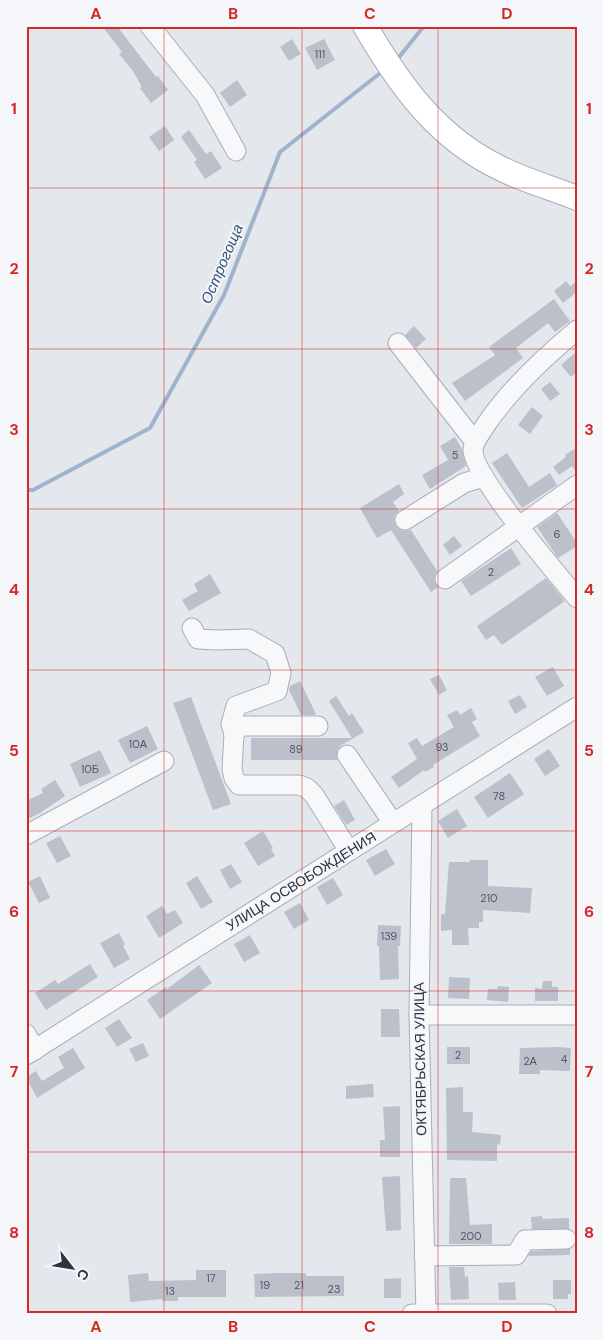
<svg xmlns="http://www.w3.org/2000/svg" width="603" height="1340" font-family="'DM Sans',sans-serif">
<rect width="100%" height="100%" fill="#e4e7ec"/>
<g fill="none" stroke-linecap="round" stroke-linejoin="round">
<!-- stream -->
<g stroke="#9fb4cc" stroke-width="4">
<polyline points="396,61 424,26"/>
<polyline points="26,490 33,490 150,428 224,295 280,152 384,70"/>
</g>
</g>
<!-- building -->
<g fill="#bbc0ca">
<polygon points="102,26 117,26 156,77 158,76 168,90 151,103 140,88 142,87 133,71 119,54 122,52"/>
<polygon points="292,39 301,54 289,61 280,47"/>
<polygon points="324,39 335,60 317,70 305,48"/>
<polygon points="237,80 247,95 230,107 220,93"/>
<polygon points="165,126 174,140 159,151 149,137"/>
<polygon points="189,130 206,154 211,151 222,168 205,179 194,162 197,160 181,137"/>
<polygon points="566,281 570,286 577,281 577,292 563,303 554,291"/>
<polygon points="554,299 570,321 555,332 548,323 516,348 523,358 465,401 452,383 495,355 489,347"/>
<polygon points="414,326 426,339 416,348 405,335"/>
<polygon points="577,351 577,372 571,377 561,365"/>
<polygon points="550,382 560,394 550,401 541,389"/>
<polygon points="532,407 543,416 530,434 518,425"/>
<polygon points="455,437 462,449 466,466 430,489 422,475 448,460 440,446"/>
<polygon points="577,447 577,473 572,466 559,475 553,467 566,457 565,455"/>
<polygon points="507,453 529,487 550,473 557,485 522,508 492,463"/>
<polygon points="399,484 404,494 393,502 399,511 395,515 394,521 396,526 400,530 406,531 411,530 437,571 434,580 438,587 431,592 391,530 377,538 360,508"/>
<polygon points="557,513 577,543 577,546 558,558 537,527"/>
<polygon points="454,536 462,546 450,555 443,545"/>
<polygon points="511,548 521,564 471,596 461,581"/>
<polygon points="210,574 221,593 189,611 182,600 198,591 194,584"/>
<polygon points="546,578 565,601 502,645 494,635 486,640 477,626"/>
<polygon points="553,667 564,686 547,696 535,677"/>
<polygon points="439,675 447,690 439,695 430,679"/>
<polygon points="300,681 316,714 314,715 301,715 289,690 290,686"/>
<polygon points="520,695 527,707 515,714 508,701"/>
<polygon points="336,696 349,716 352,713 364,732 340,746 337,751 337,760 251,760 251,738 352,738 329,701"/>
<polygon points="191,697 231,804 213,810 173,703"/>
<polygon points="471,708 477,719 472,722 480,736 433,765 434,767 425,772 424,770 399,788 391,777 417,759 408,743 417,738 422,746 454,727 447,715 457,710 460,715"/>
<polygon points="147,726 158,749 130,763 118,740"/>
<polygon points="549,749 560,766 545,776 534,759"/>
<polygon points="100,750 111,773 80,787 70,764"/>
<polygon points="510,773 524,794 488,818 474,797"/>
<polygon points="55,780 65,796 40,813 26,820 26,801 43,793 41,789"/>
<polygon points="344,800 355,820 346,825 334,806"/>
<polygon points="457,809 467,826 448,838 438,821"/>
<polygon points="263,831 273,848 271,849 275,856 258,866 244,843"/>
<polygon points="60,836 71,856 57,863 46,843"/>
<polygon points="386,849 395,864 375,876 366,860"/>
<polygon points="470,860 488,860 488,886 532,888 530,913 483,910 483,922 479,922 479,928 468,928 469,945 452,945 452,930 441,931 441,914 445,914 449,862 470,862"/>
<polygon points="231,864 242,882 230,889 220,870"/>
<polygon points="40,876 50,898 39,903 28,882"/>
<polygon points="197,876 213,902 201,909 186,883"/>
<polygon points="333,878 343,895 327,905 317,887"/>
<polygon points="300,903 309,920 294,929 284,912"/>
<polygon points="162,906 167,914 175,910 183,923 159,938 146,916"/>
<polygon points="378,925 401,926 400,946 398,946 399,979 380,980 379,946 377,946"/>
<polygon points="119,933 125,944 123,946 130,959 114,968 100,943"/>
<polygon points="250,935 260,953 244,962 234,944"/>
<polygon points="90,964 98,977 46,1010 35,993 55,980 58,984"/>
<polygon points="199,965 212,983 160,1019 147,1000 166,987 167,989"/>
<polygon points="449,977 470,978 469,999 448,998"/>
<polygon points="543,981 552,981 552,987 558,987 558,1001 535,1001 535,988 542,989"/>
<polygon points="498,986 509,987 508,1002 487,1000 488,989 497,989"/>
<polygon points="381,1009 399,1009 400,1037 381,1037"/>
<polygon points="119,1019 132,1038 117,1047 105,1028"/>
<polygon points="143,1043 149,1056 136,1062 129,1049"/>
<rect x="447" y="1047" width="23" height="17"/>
<polygon points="557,1047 571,1048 570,1071 540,1070 540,1074 519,1074 520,1048"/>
<polygon points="73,1048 85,1068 37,1098 26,1077 36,1071 42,1081 64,1068 58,1057"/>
<polygon points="373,1084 374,1097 346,1099 346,1086"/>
<polygon points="463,1087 463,1112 473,1112 472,1132 501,1135 500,1145 497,1144 497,1161 447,1160 446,1088"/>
<polygon points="400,1106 400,1157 380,1157 380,1140 385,1140 383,1107"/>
<polygon points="400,1176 401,1230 386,1231 382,1177"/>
<polygon points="450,1178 466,1178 470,1225 492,1224 492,1244 449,1244"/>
<polygon points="542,1216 543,1219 569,1218 569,1229 532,1229 531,1217"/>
<polygon points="570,1249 570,1255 528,1256 531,1251"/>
<polygon points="449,1267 464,1267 465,1277 468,1276 469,1299 451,1300"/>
<polygon points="196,1270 226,1270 226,1297 178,1297 178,1301 162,1301 162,1299 130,1302 128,1275 148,1273 149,1281 196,1280"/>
<polygon points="275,1273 306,1273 306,1276 344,1276 344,1296 255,1297 254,1274"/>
<polygon points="401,1278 401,1298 384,1298 384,1279"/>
<polygon points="553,1280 571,1280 571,1294 568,1294 568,1299 553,1299"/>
<polygon points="515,1282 516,1300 499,1300 498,1283"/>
</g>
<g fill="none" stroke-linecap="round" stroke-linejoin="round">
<!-- minor casing -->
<g stroke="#a9aeb7" stroke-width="21">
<g id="minor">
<polyline points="150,26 205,95 236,151"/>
<path d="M577 330C543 358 510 389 485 426 481 433 474 441 473 449 471 474 558 575 577 598"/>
<polyline points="398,343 475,442"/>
<polyline points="405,520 464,483 484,477"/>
<polyline points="445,579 577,485"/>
<polyline points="192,628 198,639 216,640 249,639 275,654 281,673 277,691 236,706 231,724 234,734"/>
<polyline points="318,726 240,726 234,734 232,769 234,778 239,785 299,785 307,788 314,795 349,851"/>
<polyline points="347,755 393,823"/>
<polyline points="422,805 419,1015 426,1314"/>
<polyline points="26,835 164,761"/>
<polyline points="419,1015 577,1015"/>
<polyline points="26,1034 35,1050"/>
<polyline points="26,1055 577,707"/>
<polyline points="424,1256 516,1255 525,1240 566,1239"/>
<polyline points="412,1314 547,1314"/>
</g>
</g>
<!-- major casing -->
<g stroke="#a3abb8" stroke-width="26">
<path id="major" d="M365 26C400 86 438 139 502 169 526 181 552 188 577 198"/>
</g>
<!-- minor -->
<use href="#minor" stroke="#f7f8fa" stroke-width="19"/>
<!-- major -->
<use href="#major" stroke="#fff" stroke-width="24"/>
</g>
<!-- grid -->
<path fill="none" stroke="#d62828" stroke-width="1" stroke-opacity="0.55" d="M164 26V1314M302 26V1314M438 26V1314M26 188H577M26 349H577M26 509H577M26 670H577M26 831H577M26 991H577M26 1152H577"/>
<g text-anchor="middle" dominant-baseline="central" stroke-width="4" stroke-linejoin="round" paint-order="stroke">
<!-- number labels -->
<g font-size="11" fill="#4f5766">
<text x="320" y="54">111</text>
<text x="455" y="455">5</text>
<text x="557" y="534">6</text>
<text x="491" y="572">2</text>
<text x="138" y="744">10А</text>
<text x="442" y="747">93</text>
<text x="296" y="749">89</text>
<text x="90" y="769">10Б</text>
<text x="499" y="796">78</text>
<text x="489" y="898">210</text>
<text x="389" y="936">139</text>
<text x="458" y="1055">2</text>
<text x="564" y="1059">4</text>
<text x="530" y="1061">2А</text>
<text x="471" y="1236">200</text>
<text x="211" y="1278">17</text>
<text x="265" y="1285">19</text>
<text x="299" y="1285">21</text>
<text x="334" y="1289">23</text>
<text x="170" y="1291">13</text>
</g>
<!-- street labels -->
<g font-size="14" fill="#2b3445" stroke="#f4f6f9">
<text transform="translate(301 881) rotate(-32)">УЛИЦА ОСВОБОЖДЕНИЯ</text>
<text transform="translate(420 1059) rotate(-91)">ОКТЯБРЬСКАЯ УЛИЦА</text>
</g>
<!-- water labels -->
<g font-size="15" font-style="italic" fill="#34527a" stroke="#f4f6f9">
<text transform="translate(222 264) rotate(-67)">Острогоща</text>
</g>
</g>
<!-- border -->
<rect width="603" height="1340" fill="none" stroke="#f4f6f9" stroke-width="55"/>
<!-- north arrow -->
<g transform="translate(72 1268) rotate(121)" stroke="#f4f6f9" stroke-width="4" paint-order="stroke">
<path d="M0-4L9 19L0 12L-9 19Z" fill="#2b3445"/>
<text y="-8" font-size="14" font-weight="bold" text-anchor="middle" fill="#2b3445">С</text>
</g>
<rect x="28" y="28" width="548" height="1284" fill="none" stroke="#d62828" stroke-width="2"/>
<g font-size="16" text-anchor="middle" font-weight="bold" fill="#d62828">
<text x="96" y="19">A</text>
<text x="233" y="19">B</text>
<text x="370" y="19">C</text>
<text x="507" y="19">D</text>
<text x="14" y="114">1</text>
<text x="589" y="114">1</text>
<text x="14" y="274">2</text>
<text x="589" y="274">2</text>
<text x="14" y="435">3</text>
<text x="589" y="435">3</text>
<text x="14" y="595">4</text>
<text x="589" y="595">4</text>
<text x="14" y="756">5</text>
<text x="589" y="756">5</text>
<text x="14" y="917">6</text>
<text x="589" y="917">6</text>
<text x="14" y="1077">7</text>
<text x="589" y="1077">7</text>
<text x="14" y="1238">8</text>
<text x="589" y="1238">8</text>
<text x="96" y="1332">A</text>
<text x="233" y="1332">B</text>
<text x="370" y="1332">C</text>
<text x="507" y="1332">D</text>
</g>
</svg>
